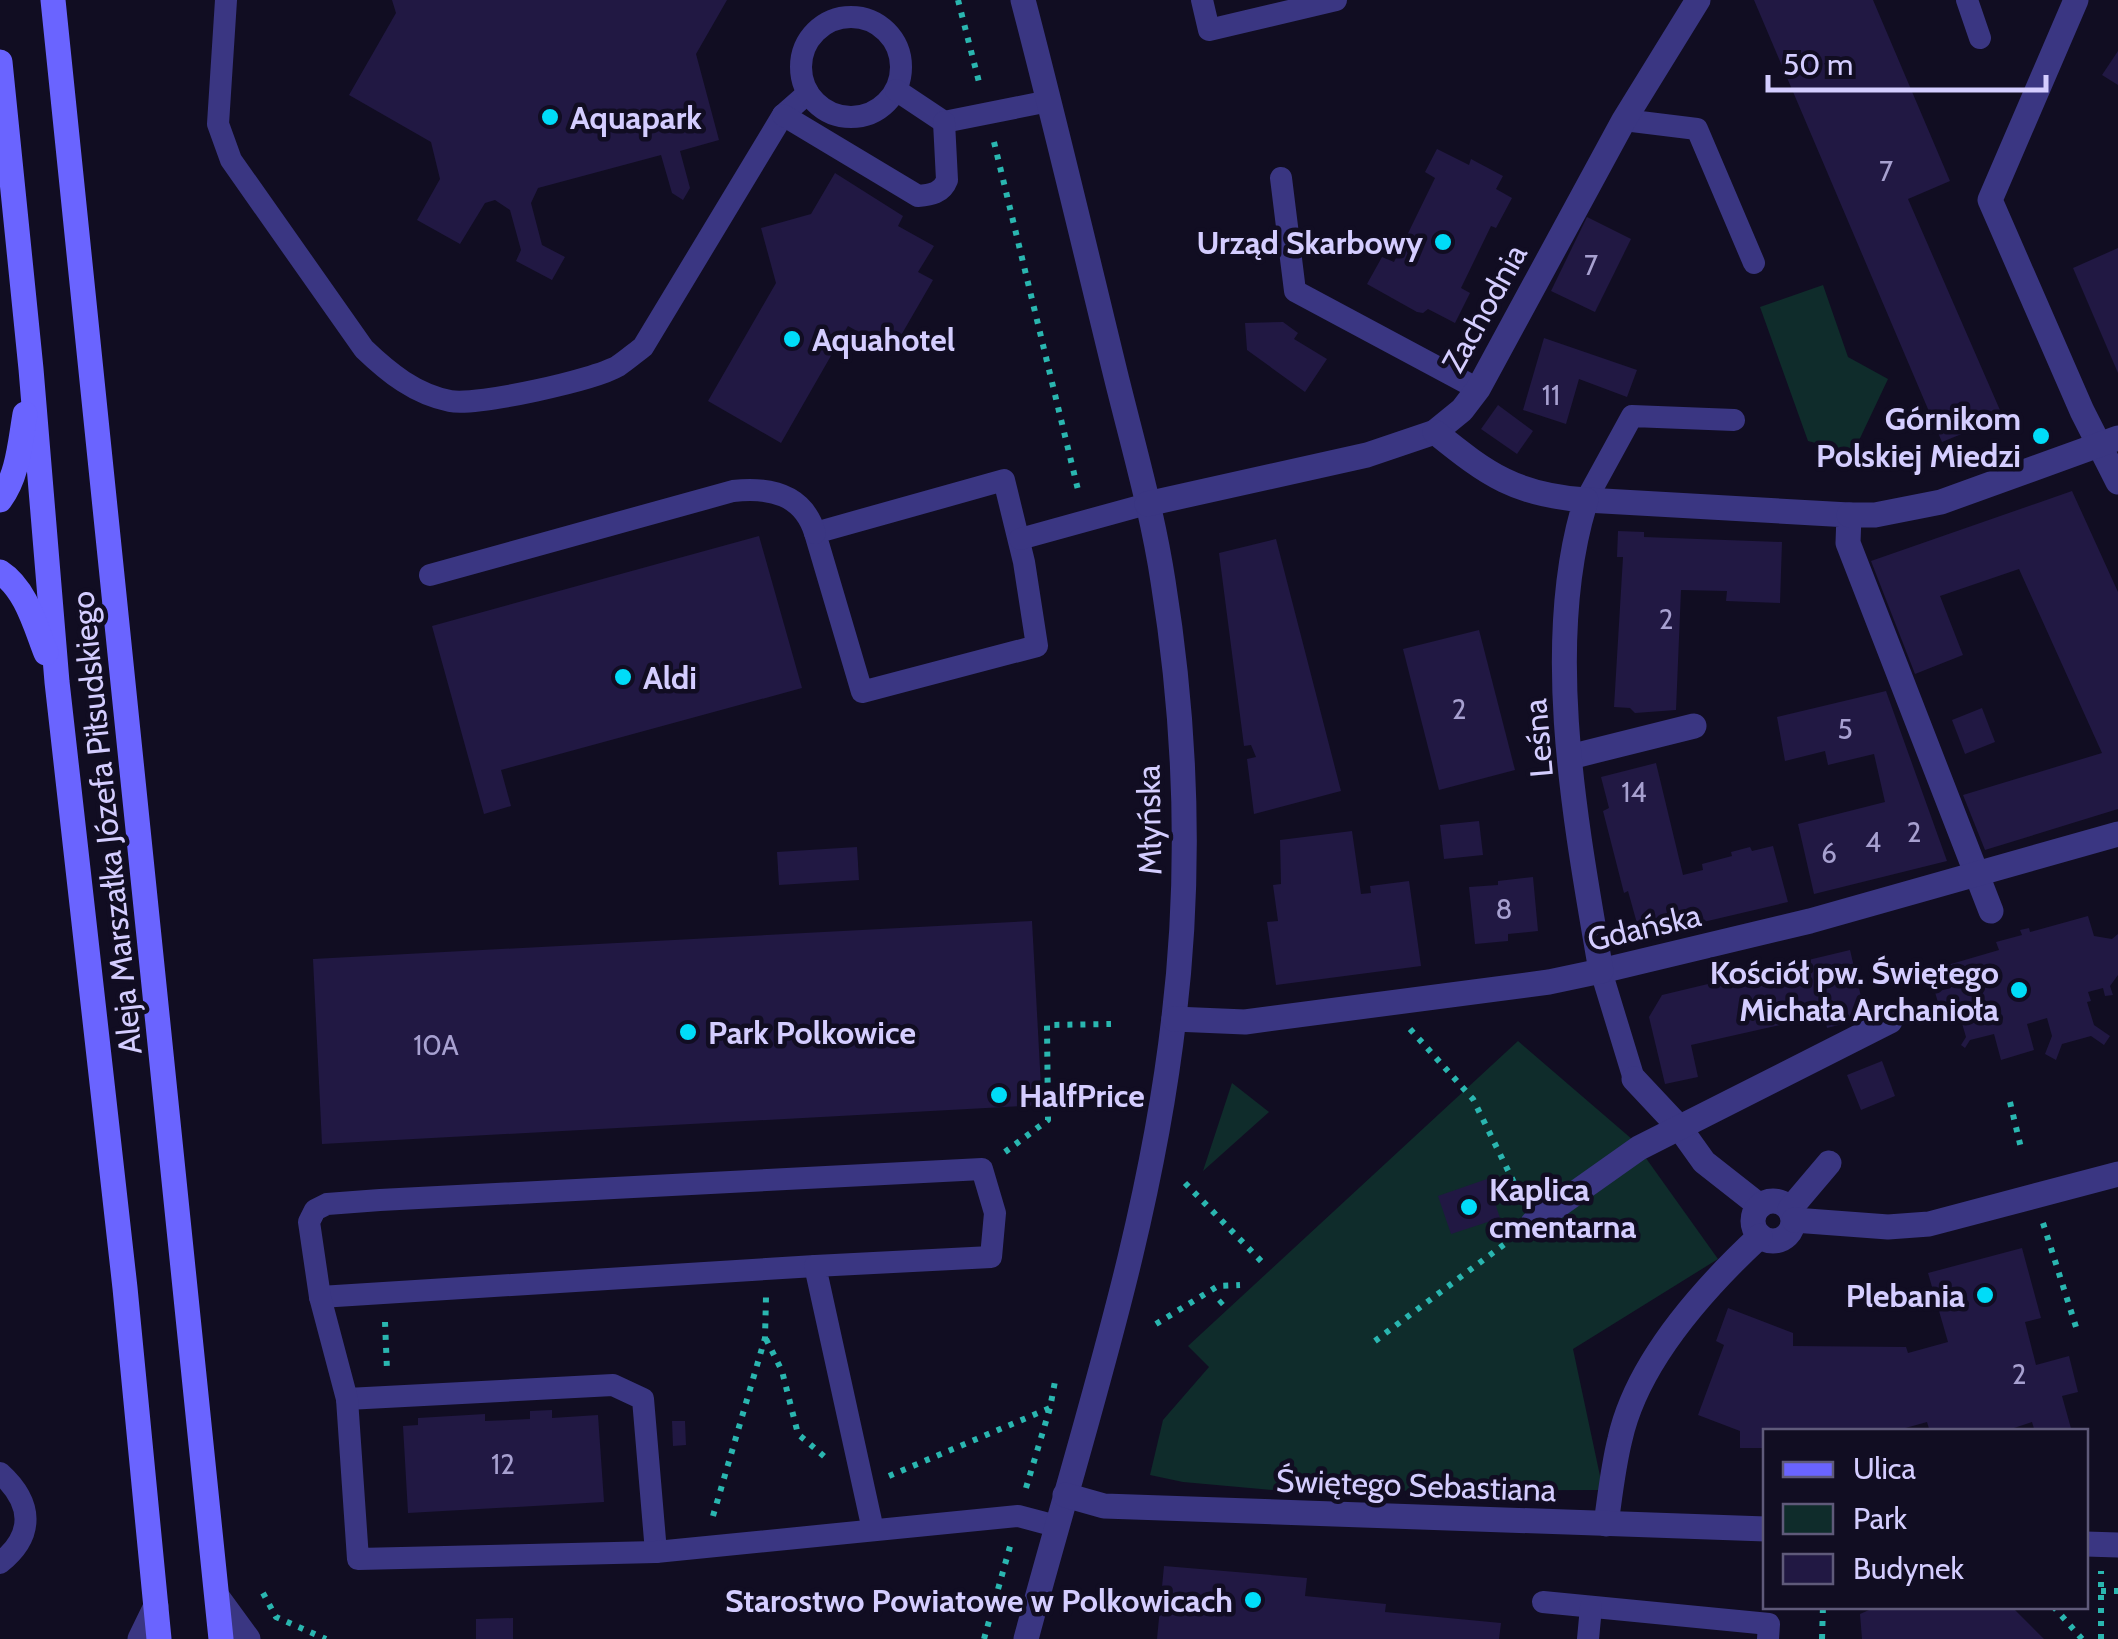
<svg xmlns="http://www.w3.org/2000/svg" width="2118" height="1639" font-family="Cabin,sans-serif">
<rect width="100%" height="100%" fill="#110d22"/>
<!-- green -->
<g fill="#0f2c2b">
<polygon points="1823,285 1848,357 1888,379 1853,453 1808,441 1760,307"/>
<polygon points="1518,1041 1633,1140 1718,1259 1573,1349 1603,1490 1283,1491 1183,1482 1150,1475 1163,1420 1209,1367 1188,1346"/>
<polygon points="1232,1083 1269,1112 1203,1171"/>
</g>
<!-- building -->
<g fill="#211843">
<polygon points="392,0 727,0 696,54 719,140 680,151 690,188 683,200 672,193 661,155 538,188 531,203 542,245 565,257 552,280 516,261 521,250 510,210 495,200 485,203 460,244 417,220 440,179 431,142 349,95 396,13"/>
<polygon points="1754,0 1873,0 1950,181 1908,199 2003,417 1942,442"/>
<polygon points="2118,51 2118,85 2102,75"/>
<polygon points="1437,149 1469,165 1471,159 1503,176 1496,189 1512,198 1496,228 1491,226 1461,288 1470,293 1455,323 1428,309 1423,313 1417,312 1367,284 1382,257 1394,262 1435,178 1425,172"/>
<polygon points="835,173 903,216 898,226 934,246 918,272 933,280 892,351 848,326 781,443 708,401 776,283 761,228 811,214"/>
<polygon points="1587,217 1631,239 1595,312 1551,291"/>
<polygon points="2118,248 2118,373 2073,268"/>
<polygon points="1283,322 1298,333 1294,339 1327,359 1305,392 1247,350 1245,323"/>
<polygon points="1544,338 1637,370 1627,397 1579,379 1566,424 1523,410"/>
<polygon points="1498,405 1533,431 1517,454 1481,429"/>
<polygon points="2072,491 2118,592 2118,809 1985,850 1963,795 2102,753 2019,569 1940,596 1963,655 1915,674 1871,561"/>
<polygon points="1618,531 1644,532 1644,537 1782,542 1780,603 1726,601 1727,591 1681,590 1676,710 1635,713 1630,708 1614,707 1623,557 1617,557"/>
<polygon points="759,536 802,688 501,770 511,806 484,814 432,626"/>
<polygon points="1276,539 1341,791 1254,814 1247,759 1256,757 1251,745 1244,746 1219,553"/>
<polygon points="1479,630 1515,770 1439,790 1403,649"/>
<polygon points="1886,691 1947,861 1814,894 1798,824 1885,802 1874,754 1828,765 1825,751 1785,761 1777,717"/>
<polygon points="1982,708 1995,742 1965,754 1952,720"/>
<polygon points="1656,763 1683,875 1703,870 1702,864 1732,856 1731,852 1750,847 1752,851 1773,846 1788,902 1682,927 1680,916 1638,927 1628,891 1624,893 1603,811 1609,808 1601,777"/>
<polygon points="1479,821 1483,855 1444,859 1440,825"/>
<polygon points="1352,831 1361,894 1371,893 1370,886 1409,881 1421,966 1276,985 1267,922 1278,921 1273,885 1281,884 1280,840"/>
<polygon points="857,847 859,880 779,885 777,852"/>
<polygon points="1533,877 1538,931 1508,934 1508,941 1475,944 1469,887 1498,885 1498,881"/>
<polygon points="2088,916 2094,936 2112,939 2118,934 2118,975 2110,986 2113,995 2105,996 2103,988 2088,992 2091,1001 2087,1002 2094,1025 2110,1036 2104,1045 2091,1036 2062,1044 2056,1060 2045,1054 2052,1036 2047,1018 2027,1024 2034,1050 2001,1060 1994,1034 1970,1040 1965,1048 1961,1045 1966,1037 1961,1020 1944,1024 1935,992 1951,988 1946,970 1951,964 1999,950 1996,942 2022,935 2020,930 2029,928 2030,932"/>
<polygon points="1032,921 1042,1105 322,1144 313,959"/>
<polygon points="1850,950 1866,1018 1827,1028 1824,1015 1691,1045 1698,1077 1665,1084 1649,1017 1662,995"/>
<polygon points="1882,1061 1895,1096 1861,1110 1847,1075"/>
<polygon points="1487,1179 1500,1218 1451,1234 1438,1196"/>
<polygon points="2022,1248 2041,1318 2025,1322 2036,1365 2069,1356 2078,1392 2062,1396 2072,1432 2035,1432 2032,1422 2002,1432 1930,1432 1927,1422 1891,1432 1766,1432 1766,1448 1740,1448 1740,1431 1698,1415 1724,1345 1716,1341 1728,1308 1793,1333 1793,1346 1906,1347 1908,1353 1948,1342 1928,1273"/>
<polygon points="552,1410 552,1418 598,1415 604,1502 408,1513 403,1426 418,1425 418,1418 485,1414 485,1421 530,1419 530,1411"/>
<polygon points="672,1421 685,1421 686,1445 673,1446"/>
<polygon points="1164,1566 1307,1578 1305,1596 1386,1604 1385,1612 1501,1623 1499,1639 1157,1639"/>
<polygon points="1869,1606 2011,1606 2044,1639 1862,1639 1860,1614 1869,1610"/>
<polygon points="513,1618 513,1639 476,1639 476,1619"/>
</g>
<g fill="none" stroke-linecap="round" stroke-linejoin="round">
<!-- path -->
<g stroke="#2ab6b0" stroke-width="6" stroke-dasharray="5 8" stroke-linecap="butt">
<polyline points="958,0 980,86"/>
<polyline points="994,142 1079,494"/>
<polyline points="1410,1029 1473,1099 1521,1197"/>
<polyline points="2010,1102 2021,1148"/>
<polyline points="1005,1152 1048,1120 1047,1025 1111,1024"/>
<polyline points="1185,1183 1263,1263"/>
<polyline points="2043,1223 2076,1327"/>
<polyline points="1219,1304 1226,1298"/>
<polyline points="385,1322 387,1370"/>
<polyline points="1156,1324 1218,1286 1240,1285"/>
<polyline points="766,1339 782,1371 798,1434 826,1458"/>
<polyline points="1375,1341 1510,1240"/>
<polyline points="889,1476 1050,1408 1056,1376"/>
<polyline points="1026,1488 1050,1408"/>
<polyline points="713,1516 765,1338 766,1297"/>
<polyline points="2101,1591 2118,1591"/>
<polyline points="263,1593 276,1617 326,1639"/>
<polyline points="2053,1606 2082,1639"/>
<polyline points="984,1639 1011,1543"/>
<polyline points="1822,1639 1823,1606"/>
<polyline points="2101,1639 2101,1571"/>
</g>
<!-- service -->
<g stroke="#3a3682" stroke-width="22">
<path d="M226 0 218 124 231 160 364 349C389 373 415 394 450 401 478 406 594 380 618 366 627 360 635 353 643 347L783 115 808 93"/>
<polyline points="1202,0 1209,30 1336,0"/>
<polyline points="1967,0 1980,38"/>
<circle cx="851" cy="67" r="50"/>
<polyline points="896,90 944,122 1049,101"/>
<path d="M783 115 918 196C931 195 942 193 947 180L944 122"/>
<polyline points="1624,120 1697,129 1754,263"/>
<polyline points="1281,178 1295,291 1478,389"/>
<polygon points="1004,480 1024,562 1037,646 862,692 815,533"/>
<polyline points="1586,500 1632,416 1734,420"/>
<polyline points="1020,539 1147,504"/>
<path d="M430 575 733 491C770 487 803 494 815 533"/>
<polyline points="1601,971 1634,1079"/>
<polyline points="320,1297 815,1266"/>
<polyline points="347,1399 613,1385 643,1399 656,1552"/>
<path d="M0 1473C33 1503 35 1535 0 1563"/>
<polyline points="873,1530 815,1266 991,1257 995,1213 982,1169 380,1200 327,1204 315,1210 309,1222 320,1297 347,1399 358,1559 656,1552 1018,1516 1056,1526"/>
<polyline points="1543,1602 1769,1624 1768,1639"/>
<polyline points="1588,1639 1591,1607"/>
</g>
<!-- pedestrian -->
<g stroke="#3a3682" stroke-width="25">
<polyline points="2076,0 1990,200 2082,411 2118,482"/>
<polyline points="1586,500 1849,515 1848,543 1991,911"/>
<polyline points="1849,515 1875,515 1941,502 2118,438"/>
<polyline points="1570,757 1694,726"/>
<polyline points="1601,971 1810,921 2118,834"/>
<polyline points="1634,1079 1679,1127 1704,1162 1760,1206"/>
<circle cx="1773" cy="1221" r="20"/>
<polyline points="1790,1209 1829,1163"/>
<polyline points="1794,1220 1888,1227 1929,1224 2118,1174"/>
<polyline points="1533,1223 1639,1148 1890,1021"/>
<path d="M1606 1524C1610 1496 1613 1467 1620 1439 1637 1362 1703 1289 1760 1236"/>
</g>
<!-- minor -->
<g stroke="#3a3682" stroke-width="25">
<path d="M1023 0C1055 122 1084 245 1114 368 1131 438 1152 509 1163 581 1186 724 1191 874 1174 1017 1150 1230 1081 1433 1026 1639"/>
<polyline points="1147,504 1367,455 1435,432 1462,410 1478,389 1624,120 1698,0"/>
<path d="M1174 1019 1245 1022 1549 982 1601 971C1576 825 1541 643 1586 500 1516 495 1488 475 1435 432"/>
<polyline points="1065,1495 1104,1506 1766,1529"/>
<polyline points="2086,1544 2118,1545"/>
</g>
<!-- tertiary -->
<g stroke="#3a3682" stroke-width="25">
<polyline points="218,1598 248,1639"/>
<polyline points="140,1639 156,1606"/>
</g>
<!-- secondary -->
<g stroke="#6a64ff" stroke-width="25">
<polyline points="53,0 221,1639"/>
<polyline points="0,62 31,369 57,682 125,1288 159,1639"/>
<path d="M0 500C18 476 20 443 25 414"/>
<path d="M0 572C26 589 35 625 46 653"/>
</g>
</g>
<!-- markers -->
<g fill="#00dcf8" stroke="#110d22" stroke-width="4">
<circle cx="550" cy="117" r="10"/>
<circle cx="1443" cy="242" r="10"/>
<circle cx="792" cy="339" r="10"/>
<circle cx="2041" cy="436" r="10"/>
<circle cx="623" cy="677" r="10"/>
<circle cx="2019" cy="990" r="10"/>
<circle cx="688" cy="1032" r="10"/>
<circle cx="999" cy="1095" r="10"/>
<circle cx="1469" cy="1207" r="10"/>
<circle cx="1985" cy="1295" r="10"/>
<circle cx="1253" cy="1600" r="10"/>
</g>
<g text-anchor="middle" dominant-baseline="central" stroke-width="9" stroke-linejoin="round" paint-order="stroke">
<!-- number labels -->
<g font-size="28" fill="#a7a0d0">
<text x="1886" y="171">7</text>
<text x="1591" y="265">7</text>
<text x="1551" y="395">11</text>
<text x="1666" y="619">2</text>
<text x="1459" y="709">2</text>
<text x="1845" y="729">5</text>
<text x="1634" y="792">14</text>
<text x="1914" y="832">2</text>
<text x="1873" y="842">4</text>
<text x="1829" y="853">6</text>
<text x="1504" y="909">8</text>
<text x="436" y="1045">10A</text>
<text x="2019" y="1374">2</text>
<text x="503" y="1464">12</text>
</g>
<!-- poi labels -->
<g font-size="32" font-weight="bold" fill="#d4cdff" stroke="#110d22" text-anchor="start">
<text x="570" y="117">Aquapark</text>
<text x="1423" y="242" text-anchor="end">Urząd Skarbowy</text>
<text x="812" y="339">Aquahotel</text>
<text x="2021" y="418" text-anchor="end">Górnikom<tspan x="2021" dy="37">Polskiej Miedzi</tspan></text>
<text x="643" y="677">Aldi</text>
<text x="1999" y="972" text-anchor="end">Kościół pw. Świętego<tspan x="1999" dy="37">Michała Archanioła</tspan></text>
<text x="708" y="1032">Park Polkowice</text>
<text x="1019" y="1095">HalfPrice</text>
<text x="1489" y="1189">Kaplica<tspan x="1489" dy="37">cmentarna</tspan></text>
<text x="1965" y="1295" text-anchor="end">Plebania</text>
<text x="1233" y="1600" text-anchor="end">Starostwo Powiatowe w Polkowicach</text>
</g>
<!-- street labels -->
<g font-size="32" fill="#d4cdff" stroke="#110d22">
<text transform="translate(1484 308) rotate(-61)">Zachodnia</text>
<text transform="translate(1538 738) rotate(-95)">Leśna</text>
<text transform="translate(1149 820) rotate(-91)">Młyńska</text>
<text transform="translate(106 823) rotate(-96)">Aleja Marszałka Józefa Piłsudskiego</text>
<text transform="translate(1644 927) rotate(-13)">Gdańska</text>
<text transform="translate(1416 1485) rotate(2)">Świętego Sebastiana</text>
</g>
</g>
<!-- legend -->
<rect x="1763" y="1429" width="325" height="180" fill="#110d22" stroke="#5f5a7a" stroke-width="2.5"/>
<rect x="1783" y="1462" width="50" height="15" fill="#6a64ff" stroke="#5f5a7a" stroke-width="2.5"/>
<text x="1853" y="1479" font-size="30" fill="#d4cdff">Ulica</text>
<rect x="1783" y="1504" width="50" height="30" fill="#0f2c2b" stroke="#5f5a7a" stroke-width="2.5"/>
<text x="1853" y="1529" font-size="30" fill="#d4cdff">Park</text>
<rect x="1783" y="1554" width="50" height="30" fill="#211843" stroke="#5f5a7a" stroke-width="2.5"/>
<text x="1853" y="1579" font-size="30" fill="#d4cdff">Budynek</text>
<!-- scale -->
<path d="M1768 75v15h278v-15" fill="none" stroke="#d4cdff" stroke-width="5"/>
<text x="1783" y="75" font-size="30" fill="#d4cdff" stroke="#110d22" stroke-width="8" paint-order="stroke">50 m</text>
</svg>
